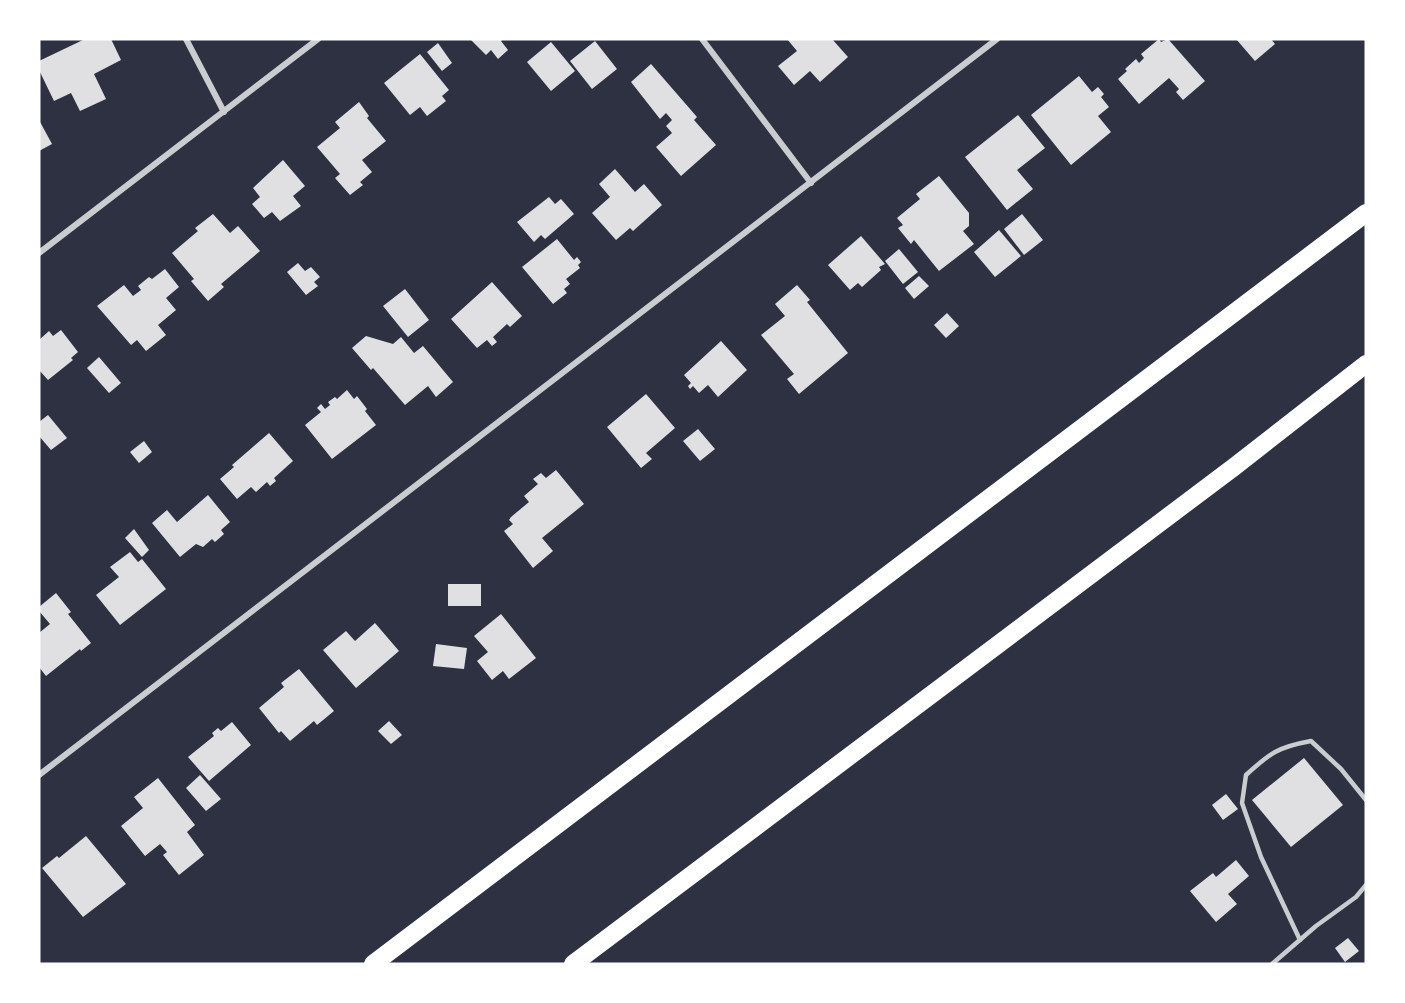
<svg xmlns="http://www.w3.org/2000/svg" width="1405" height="1003" font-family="Figtree,sans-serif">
<rect width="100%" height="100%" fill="#2d3142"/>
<!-- building -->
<g fill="#e0e0e3">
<polygon points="85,39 111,39 121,60 94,74 106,99 80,111 71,93 54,101 39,70 39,61"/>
<polygon points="470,39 503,39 501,41 508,50 498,59 491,50 486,55"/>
<polygon points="787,39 832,39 848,57 820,82 810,71 794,85 778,66 797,51"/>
<polygon points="1159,39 1161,42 1168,39 1205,81 1183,100 1176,92 1179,89 1169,78 1139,104 1118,79 1127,71 1125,69 1136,59 1139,63 1144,58 1141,54"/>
<polygon points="1236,39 1271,39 1275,44 1255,61"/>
<polygon points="595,41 617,69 592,89 570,61"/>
<polygon points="551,42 575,71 551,91 527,62"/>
<polygon points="438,43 452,63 442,71 427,52"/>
<polygon points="420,54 449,90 442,96 446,101 427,116 420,107 410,115 384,83"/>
<polygon points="651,64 697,117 694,120 716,145 681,176 656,147 672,133 666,126 672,120 666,113 660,119 631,82"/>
<polygon points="1079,76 1092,92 1098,87 1104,94 1101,97 1109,107 1098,116 1111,132 1071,165 1031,115"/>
<polygon points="359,102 369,116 367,118 386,141 362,160 372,172 360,182 363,185 350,195 335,178 340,174 317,147 340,128 335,122"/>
<polygon points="1018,115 1045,148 1017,170 1033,189 1007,210 965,157"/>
<polygon points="39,120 52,144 39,151"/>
<polygon points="283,160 305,186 293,196 301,206 280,221 272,212 264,218 252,204 260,197 253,188"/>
<polygon points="615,169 635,192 644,184 662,205 633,231 630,228 616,240 592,213 610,197 599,184"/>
<polygon points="939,176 969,213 969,226 963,231 974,244 939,271 914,240 911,244 898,228 903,225 897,218 920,199 916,194"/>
<polygon points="549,197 555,204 561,199 574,214 545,239 541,235 534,242 517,222"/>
<polygon points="213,214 230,233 238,226 260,251 221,284 224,287 208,301 191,281 194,279 172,253 198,231 195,228"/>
<polygon points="1022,214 1043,240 1024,255 1004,229"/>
<polygon points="999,230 1021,256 995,277 974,252"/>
<polygon points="861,236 885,264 879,267 881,270 862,287 858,283 850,290 828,265"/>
<polygon points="557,239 574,260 577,257 581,262 578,265 580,268 566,279 570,284 564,289 567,293 553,304 522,267"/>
<polygon points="899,249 918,272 903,284 885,261"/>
<polygon points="298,263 305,271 311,267 320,277 314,282 318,286 306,295 287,272"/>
<polygon points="165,269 179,287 166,298 176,310 158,325 166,335 146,351 137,340 131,345 97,306 124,285 133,296 141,290 138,286 149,277 152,279"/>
<polygon points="919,276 929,286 914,299 905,288"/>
<polygon points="492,282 522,316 510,327 507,324 493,337 497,342 492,346 487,340 477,348 451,319"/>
<polygon points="797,285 810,300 807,302 848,353 799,394 787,379 794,374 761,335 785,316 775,304"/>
<polygon points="405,289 429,320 408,337 383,306"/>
<polygon points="947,313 959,326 946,338 934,325"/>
<polygon points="61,330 78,352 71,358 73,360 48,380 39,370 39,340 49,331 53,336"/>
<polygon points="366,336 393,344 401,337 414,353 423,346 453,382 436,397 428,386 405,405 373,368 371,370 352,348"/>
<polygon points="721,341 747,370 718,397 708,385 699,393 693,386 690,389 688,386 691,383 684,375"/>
<polygon points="99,357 121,383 109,393 87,368"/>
<polygon points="347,390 354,399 357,396 367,409 365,411 376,425 332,459 305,425 321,412 317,408 321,404 325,409 330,405 328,402 335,397 337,399"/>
<polygon points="646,394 675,428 646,453 652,459 641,468 607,427"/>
<polygon points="48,415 67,438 51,450 39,436 39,422"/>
<polygon points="698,429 715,449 700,461 683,441"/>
<polygon points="269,433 293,461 274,478 276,481 270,486 267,482 256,492 251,487 237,499 220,479 234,467 232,465"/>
<polygon points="144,441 152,452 139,463 130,452"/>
<polygon points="556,470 584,504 542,538 553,551 533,568 504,531 513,524 509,520 511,517 529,502 524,496 538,484 533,479 541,473 546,478"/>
<polygon points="208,495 230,522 221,530 224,534 215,542 212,539 203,547 196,544 180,557 152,523 167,510 177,522"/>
<polygon points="134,529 149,550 142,557 125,538"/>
<polygon points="130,552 138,562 142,559 166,589 120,625 96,595 119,577 110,567"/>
<rect x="448" y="584" width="33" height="22"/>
<polygon points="56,593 71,612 68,614 91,643 81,651 80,649 46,676 39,667 39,633 50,624 39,611 39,607"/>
<polygon points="501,614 536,658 509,679 503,671 492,680 477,661 488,652 474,636"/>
<polygon points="375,623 399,651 356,688 323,650 346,631 355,641"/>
<polygon points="436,644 467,648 464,669 433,666"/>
<polygon points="299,669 334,711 317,725 314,721 290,741 281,731 279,733 259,708 284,687 281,683"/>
<polygon points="389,721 402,735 391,744 378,731"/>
<polygon points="232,722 251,745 209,781 188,757 214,736 212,733 218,728 221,731"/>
<polygon points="1304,758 1343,805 1291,847 1252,800"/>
<polygon points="200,775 221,799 206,811 186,788"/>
<polygon points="158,778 195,825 187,832 204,855 179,875 163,855 167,852 160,844 145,856 121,826 143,808 134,797"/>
<polygon points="1226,794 1238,809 1223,820 1212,805"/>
<polygon points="86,836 126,884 83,917 42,868 57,856 59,858"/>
<polygon points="1236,860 1249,876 1228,894 1237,904 1216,922 1190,891 1213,873 1216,877"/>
<polygon points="1348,938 1359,951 1345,962 1335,948"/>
</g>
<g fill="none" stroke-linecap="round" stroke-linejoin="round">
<!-- service -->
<g stroke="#caccd0" stroke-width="4.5">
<path d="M1300 940 1261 857 1242 803 1246 775C1270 753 1278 747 1311 741L1341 769 1366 800"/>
<polyline points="1272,964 1316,926 1356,897 1366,885"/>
</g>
<!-- minor -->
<g stroke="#caccd0" stroke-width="6">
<polyline points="186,39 224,112"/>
<polyline points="702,39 811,183"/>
<polyline points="39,253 318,39"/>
<polyline points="39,775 997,39"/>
</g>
<!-- motorway -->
<g stroke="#fff" stroke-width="18">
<polyline points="373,964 1366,213"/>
<polyline points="573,964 1234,467 1366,364"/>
</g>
</g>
<!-- border -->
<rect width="1405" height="1003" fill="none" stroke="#ffffff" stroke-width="81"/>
</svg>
